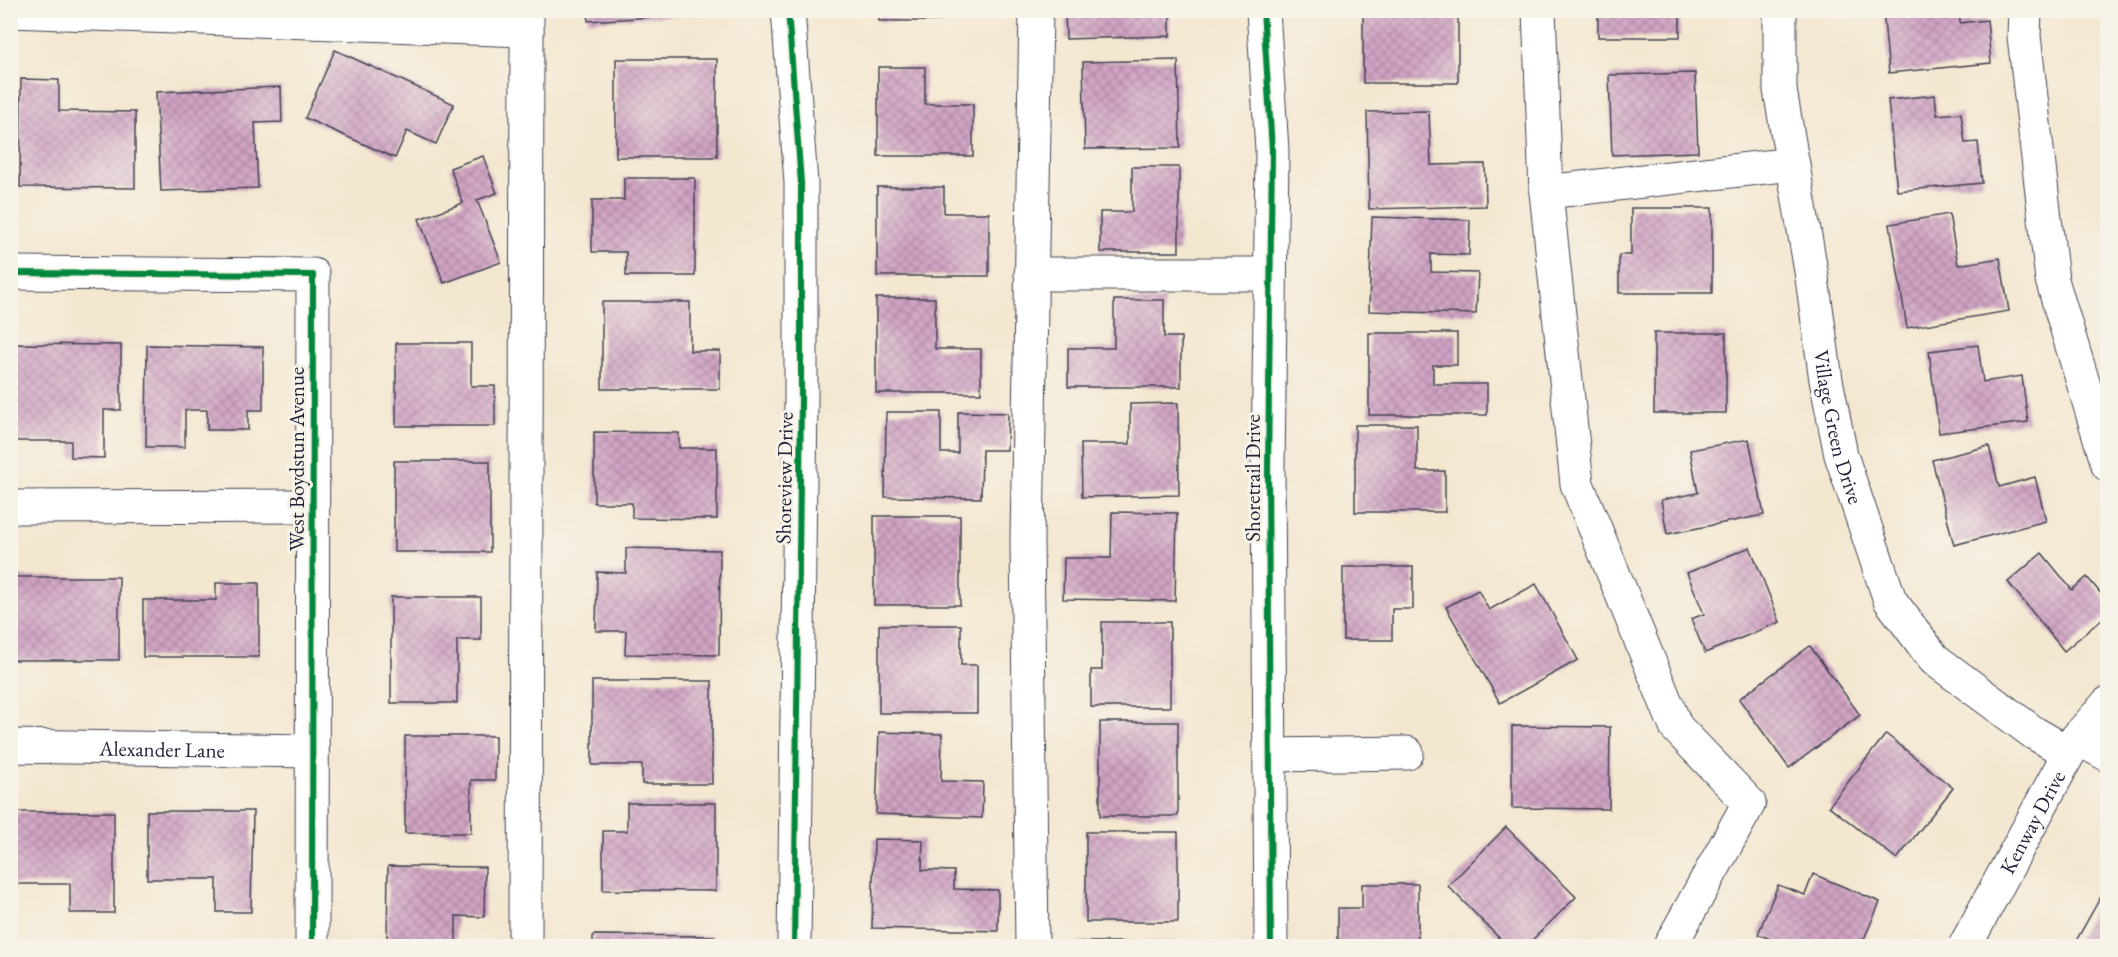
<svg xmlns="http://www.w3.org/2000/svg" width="2118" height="957" font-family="'EB Garamond',serif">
<defs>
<pattern id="building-cross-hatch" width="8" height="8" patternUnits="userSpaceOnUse" patternTransform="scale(1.5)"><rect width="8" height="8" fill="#d1a4c4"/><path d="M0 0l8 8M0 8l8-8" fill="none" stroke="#a985a0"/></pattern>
</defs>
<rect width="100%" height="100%" fill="#f7f3e8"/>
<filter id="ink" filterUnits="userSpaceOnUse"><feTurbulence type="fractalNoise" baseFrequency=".0167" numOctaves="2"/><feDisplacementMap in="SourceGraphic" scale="12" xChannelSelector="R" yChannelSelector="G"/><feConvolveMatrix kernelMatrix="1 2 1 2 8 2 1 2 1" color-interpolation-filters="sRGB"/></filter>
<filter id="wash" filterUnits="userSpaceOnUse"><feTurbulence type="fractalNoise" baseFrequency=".008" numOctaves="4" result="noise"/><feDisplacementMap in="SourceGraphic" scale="24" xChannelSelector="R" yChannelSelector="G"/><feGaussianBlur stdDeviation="1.35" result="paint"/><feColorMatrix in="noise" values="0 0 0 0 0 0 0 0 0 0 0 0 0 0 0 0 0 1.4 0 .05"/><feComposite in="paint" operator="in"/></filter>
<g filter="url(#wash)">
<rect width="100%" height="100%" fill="#f3e7d0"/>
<g id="blocks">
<!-- building -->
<g fill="url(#building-cross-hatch)">
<polygon points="588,10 703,10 704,14 588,21"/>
<rect x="879" y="10" width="61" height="11"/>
<polygon points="1065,10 1170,10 1170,36 1066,39"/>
<rect x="1363" y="10" width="95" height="73"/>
<rect x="1598" y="10" width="82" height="27"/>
<polygon points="1883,10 1959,10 1960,23 1987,20 1991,63 1889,73"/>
<polygon points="335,50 454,104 436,144 407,131 395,158 305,118"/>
<rect x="616" y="59" width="101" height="98"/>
<polygon points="1178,60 1180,148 1085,149 1083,62"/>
<polygon points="878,67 925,67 925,104 973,104 973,156 878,156"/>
<polygon points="1695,73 1698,152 1612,155 1609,75"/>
<polygon points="21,79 59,80 59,111 135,112 135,188 20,187"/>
<polygon points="281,87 282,122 255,123 258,188 161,191 156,92"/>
<polygon points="1935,95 1937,115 1961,113 1965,143 1978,142 1982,183 1897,191 1888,100"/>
<polygon points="1429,111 1431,165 1485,164 1486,206 1369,209 1367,112"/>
<polygon points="483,156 497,193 477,200 501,262 444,283 419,219 463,203 450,168"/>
<polygon points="1132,167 1179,167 1179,252 1100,252 1100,212 1132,212"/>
<polygon points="624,178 695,178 695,276 626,276 626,252 592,252 592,200 624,200"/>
<polygon points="877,187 944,187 944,213 989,213 989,276 877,276"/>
<polygon points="1631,208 1712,208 1712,293 1619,293 1619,255 1631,255"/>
<polygon points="1949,214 1958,265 2000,258 2009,311 1907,328 1890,224"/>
<polygon points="1372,217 1470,220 1469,255 1431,254 1431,272 1478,273 1476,314 1369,311"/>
<polygon points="876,298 935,298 935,349 981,349 981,393 876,393"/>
<polygon points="1114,300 1164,300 1164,337 1181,337 1181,387 1068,387 1068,348 1114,348"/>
<polygon points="602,302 690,302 690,351 720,351 720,389 602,389"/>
<polygon points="1369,333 1457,333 1457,365 1433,365 1433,384 1487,384 1487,415 1369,415"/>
<rect x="1654" y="333" width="72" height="80"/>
<polygon points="396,343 471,343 471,386 495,386 495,426 396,426"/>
<polygon points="10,344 121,345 121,410 104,410 104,458 71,457 71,441 10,441"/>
<polygon points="147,345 263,347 263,410 248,410 248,430 207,430 207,410 185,410 185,447 146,447"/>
<polygon points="1978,345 1983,382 2022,376 2028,422 1939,433 1929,351"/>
<polygon points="1178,403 1179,495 1082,497 1081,444 1130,444 1130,404"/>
<polygon points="886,412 941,412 941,453 958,453 958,412 1008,413 1007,450 982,450 981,498 885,497"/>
<polygon points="1355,425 1417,425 1417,471 1445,471 1445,512 1355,512"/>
<polygon points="594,432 679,433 679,448 717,448 717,519 632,518 632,503 594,503"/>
<polygon points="1749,439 1764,515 1667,534 1661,500 1698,493 1690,450"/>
<polygon points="1989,446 1999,487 2035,477 2046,521 1954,545 1932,460"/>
<rect x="394" y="461" width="96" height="91"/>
<polygon points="1112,512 1177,513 1175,601 1063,599 1064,558 1111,558"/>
<rect x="874" y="516" width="86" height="89"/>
<polygon points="1750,547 1780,622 1705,653 1691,619 1704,614 1687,573"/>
<polygon points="626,548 720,550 719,655 625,654 626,631 596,631 597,572 626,573"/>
<polygon points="2042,553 2072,590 2087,577 2108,602 2108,614 2064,651 2008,582"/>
<polygon points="1343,567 1413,567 1413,609 1392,609 1392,640 1343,640"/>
<rect x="10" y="577" width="109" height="83"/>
<polygon points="216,583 259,583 259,657 143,657 143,600 216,600"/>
<polygon points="1536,584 1578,660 1500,703 1446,607 1478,590 1489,610"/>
<polygon points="391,597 481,597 481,640 457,640 457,703 391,703"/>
<polygon points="1102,622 1170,622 1170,707 1091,707 1091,670 1102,670"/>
<polygon points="879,625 961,625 961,665 977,665 977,713 879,713"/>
<polygon points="1810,646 1860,715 1789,768 1739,699"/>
<polygon points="592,681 712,681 712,784 642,784 642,765 592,765"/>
<rect x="1100" y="722" width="78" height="94"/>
<polygon points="1512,726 1610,727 1609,809 1512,808"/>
<polygon points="879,732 942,734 941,781 983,782 982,818 876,814"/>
<polygon points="1886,734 1953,788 1897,859 1829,806"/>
<polygon points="405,736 495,736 495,780 471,780 471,833 405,833"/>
<polygon points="627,803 716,803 716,891 603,890 603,831 627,831"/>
<polygon points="147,811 253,811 251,912 217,912 217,879 147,879"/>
<polygon points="10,812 114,812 114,913 70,913 70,884 10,884"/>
<polygon points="1506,827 1576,897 1526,946 1507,946 1448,886"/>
<rect x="1086" y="832" width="92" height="90"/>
<polygon points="874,839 923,840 922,870 954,871 954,889 998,890 998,931 872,928"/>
<polygon points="388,866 485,867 484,917 456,916 456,946 387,946"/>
<polygon points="1813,874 1880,902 1861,946 1787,946 1758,934 1778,885 1805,895"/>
<polygon points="1362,884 1418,884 1418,946 1338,946 1338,908 1362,908"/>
<polygon points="2108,884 2108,946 2085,946 2076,941"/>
<polygon points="593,935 714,936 713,946 593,946"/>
<rect x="1079" y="942" width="96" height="4"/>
<rect x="870" y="944" width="61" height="2"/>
</g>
</g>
</g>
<g filter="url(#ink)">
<use href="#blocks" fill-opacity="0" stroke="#414051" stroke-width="1.5"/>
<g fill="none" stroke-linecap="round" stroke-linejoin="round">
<!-- minor casing -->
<g stroke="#414051" stroke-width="35">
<g id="minor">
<polyline points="788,10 801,183 801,400 794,946"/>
<polyline points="1263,10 1272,150 1268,469 1271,946"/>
<polyline points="1539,10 1546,192"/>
<path id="s1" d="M1780 10V90L1811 271 1826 380 1841 455 1890 600 1934 659 2034 733 2069 753"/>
<polyline points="2025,10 2024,36 2052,280 2108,465"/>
<polyline points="10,11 527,30 527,10"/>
<polyline points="10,273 313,275 312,946"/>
<polyline points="1031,274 1270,274"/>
<polyline points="10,507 312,506"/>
<polyline points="2077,738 2108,755"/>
<path id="s2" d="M10 746 312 751"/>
<polyline points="1270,755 1407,753"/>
<polyline points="525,946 527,30"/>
<polyline points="1032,946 1027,540 1036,10"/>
<polyline points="1670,946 1749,803 1676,727 1577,484 1546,192 1793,164"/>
<path id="s3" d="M1965 946 2077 738 2108 703"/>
</g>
</g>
<!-- minor -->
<use href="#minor" stroke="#fff" stroke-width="33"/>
<!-- cycleway casing -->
<g stroke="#f7f3e8" stroke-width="10">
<g id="cycleway">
<polyline points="788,10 801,183 801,400 794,946"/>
<polyline points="1263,10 1272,150 1268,469 1271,946"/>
<polyline points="10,273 313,275 312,946"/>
</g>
</g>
<!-- cycleway -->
<use href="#cycleway" stroke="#00873e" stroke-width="6"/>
</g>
</g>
<g text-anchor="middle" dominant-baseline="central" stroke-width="6" stroke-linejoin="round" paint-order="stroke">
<!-- street labels -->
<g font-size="21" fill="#22223b" stroke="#f7f3e8">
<text stroke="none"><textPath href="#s1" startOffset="422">Village Green Drive</textPath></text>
<text transform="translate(296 459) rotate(-90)">West Boydstun Avenue</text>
<text transform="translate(784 478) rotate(-89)">Shoreview Drive</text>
<text transform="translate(1252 478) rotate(-90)">Shoretrail Drive</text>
<text stroke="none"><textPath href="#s2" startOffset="152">Alexander Lane</textPath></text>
<text stroke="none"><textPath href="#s3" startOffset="141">Kenway Drive</textPath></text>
</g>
</g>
<!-- margin -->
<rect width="2118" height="957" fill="none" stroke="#f7f3e8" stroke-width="36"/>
</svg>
